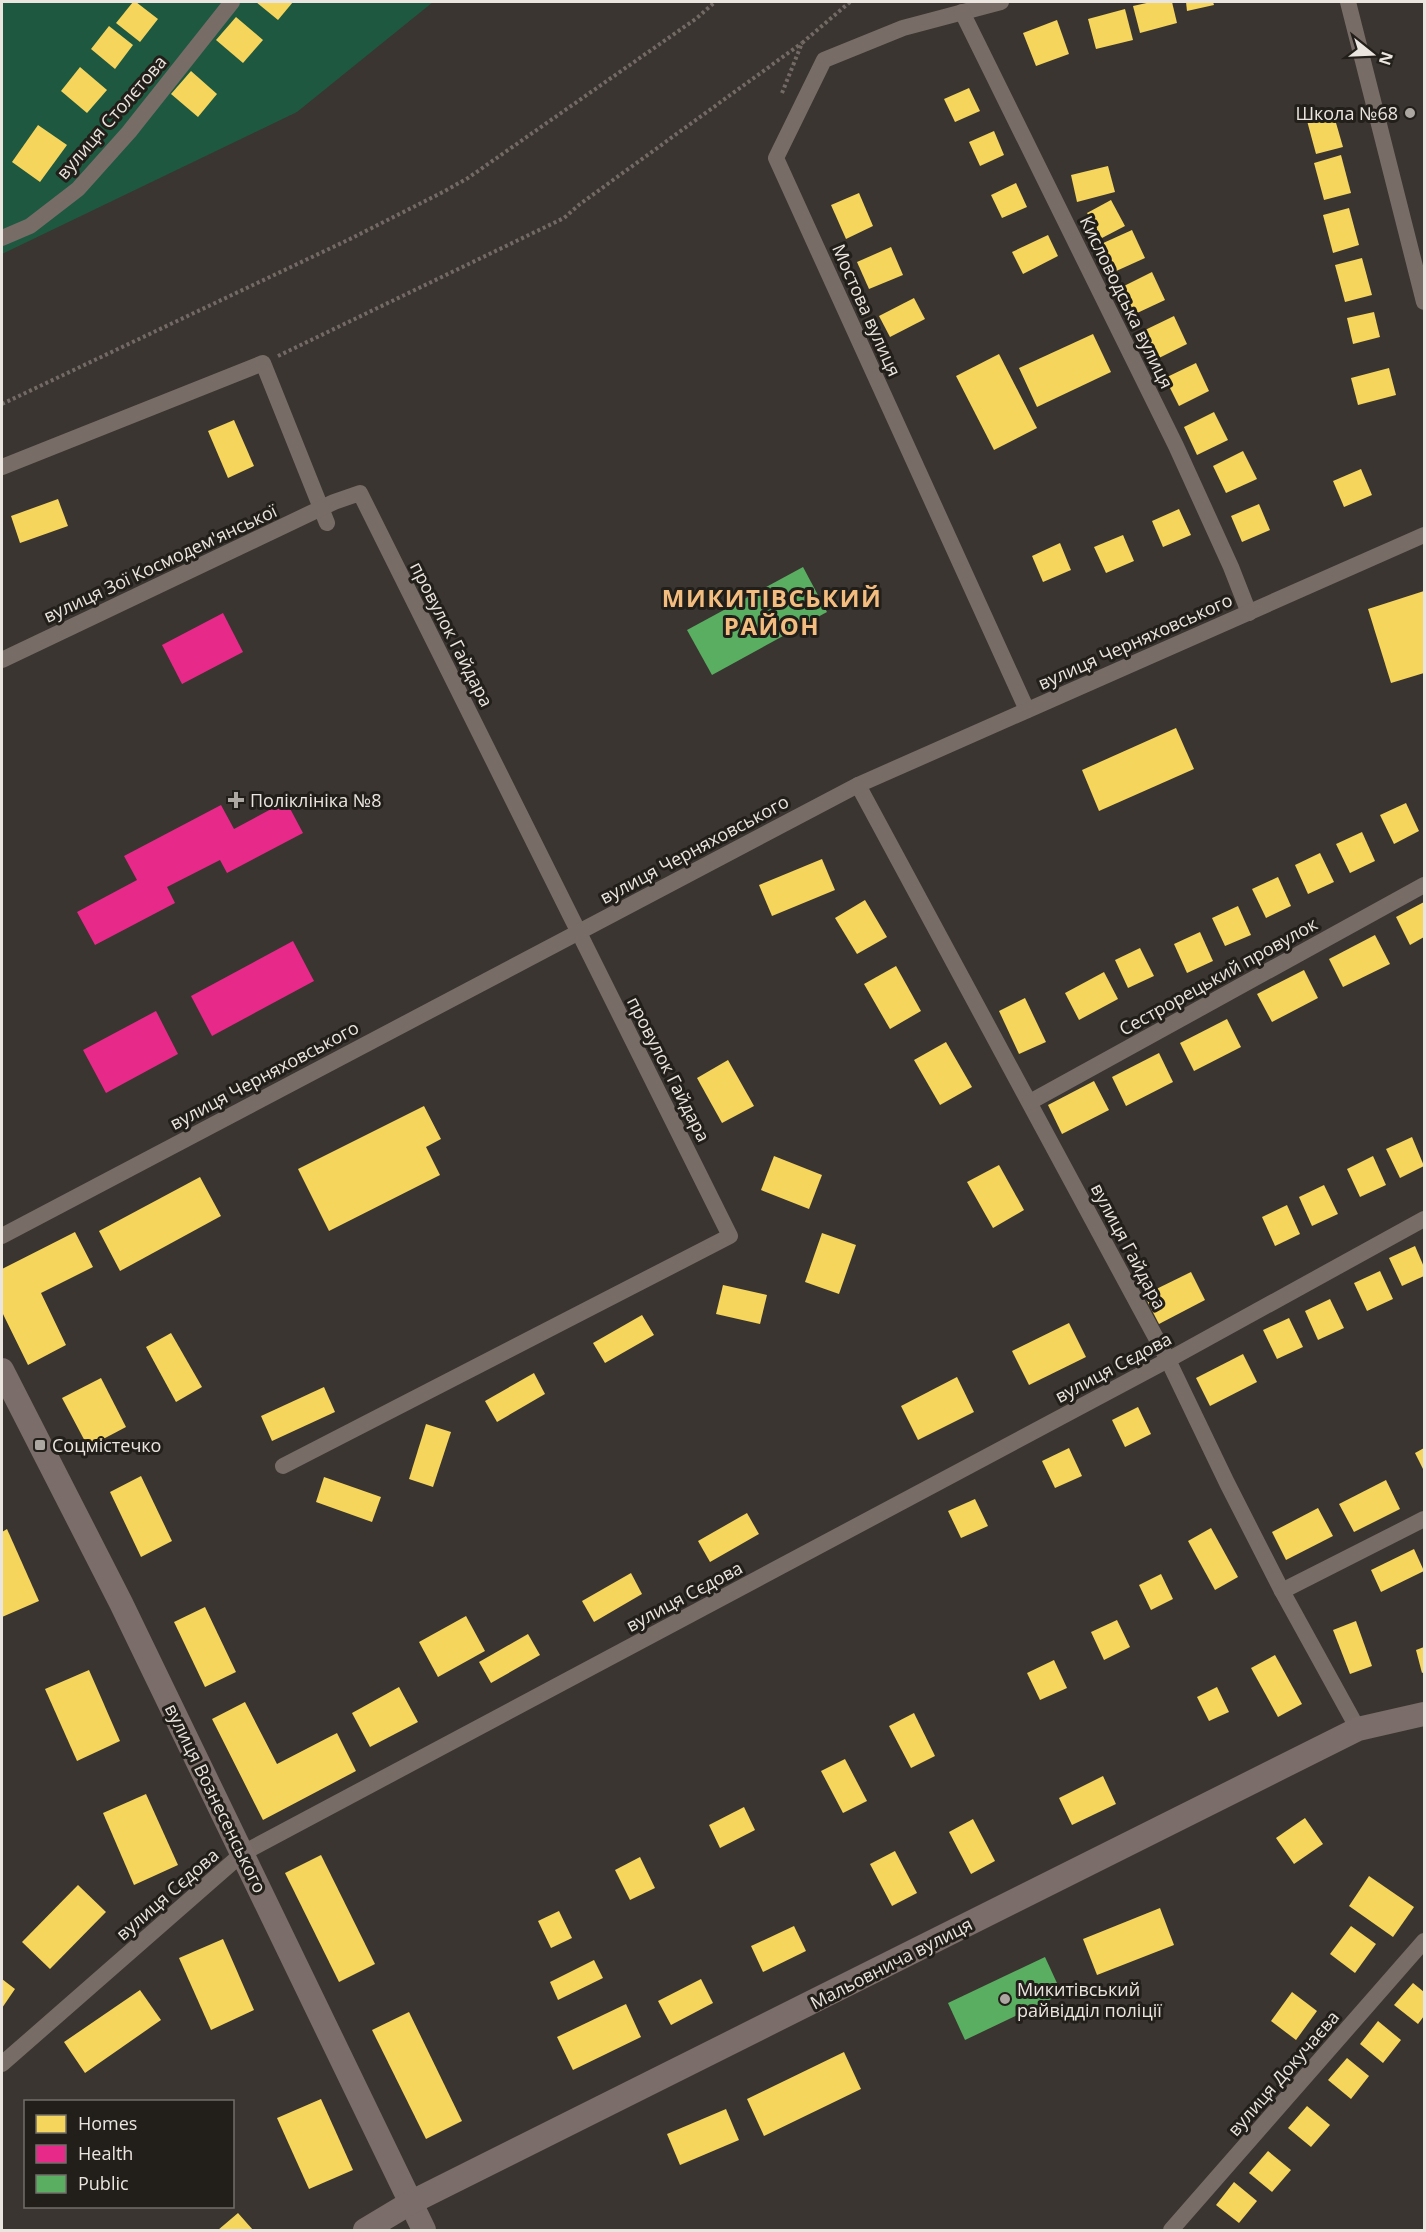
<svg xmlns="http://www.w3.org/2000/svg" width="1426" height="2232" font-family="'Open Sans',sans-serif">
<rect width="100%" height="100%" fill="#3a3530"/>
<!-- green -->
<polygon fill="#1e5840" points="2,2 433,2 297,112 2,254"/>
<!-- homes -->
<g fill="#f6d55c">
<polygon points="133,2 136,2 158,19 140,42 116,23"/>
<polygon points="256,2 293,2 278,20"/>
<polygon points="1151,2 1172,2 1177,23 1140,33 1133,6"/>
<polygon points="1186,2 1213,2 1214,5 1187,11"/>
<polygon points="1125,9 1133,40 1096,49 1088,19"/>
<polygon points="236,17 263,40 243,63 216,40"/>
<polygon points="1057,20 1069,54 1036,66 1023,33"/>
<polygon points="109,26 133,45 115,69 91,49"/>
<polygon points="80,67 107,90 87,113 61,91"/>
<polygon points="191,71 217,94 198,117 171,94"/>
<polygon points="969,88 980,111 955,122 944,99"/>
<polygon points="1332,109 1343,147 1316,154 1306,117"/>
<polygon points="38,125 67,145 40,182 12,162"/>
<polygon points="994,131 1004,155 980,166 969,142"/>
<polygon points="1341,155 1351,193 1324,200 1314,163"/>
<polygon points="1108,166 1115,192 1077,202 1071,175"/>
<polygon points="1016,183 1027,207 1002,218 991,195"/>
<polygon points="859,193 873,226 846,239 831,205"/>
<polygon points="1111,200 1125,226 1102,238 1087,213"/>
<polygon points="1349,208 1359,245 1333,253 1323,215"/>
<polygon points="1132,230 1145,258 1114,272 1101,244"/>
<polygon points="1048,235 1058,256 1023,274 1012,252"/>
<polygon points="891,247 903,275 869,289 857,262"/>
<polygon points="1362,258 1372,295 1345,302 1335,265"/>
<polygon points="1152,272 1165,300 1135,314 1122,287"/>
<polygon points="914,298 925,319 890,337 879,316"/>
<polygon points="1374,312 1380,337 1353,344 1347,318"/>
<polygon points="1174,316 1187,344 1157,359 1143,331"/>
<polygon points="1093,334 1111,372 1037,407 1019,368"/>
<polygon points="999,354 1037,428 994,450 956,376"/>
<polygon points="1196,363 1209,391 1179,406 1165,378"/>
<polygon points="1389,368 1396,395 1358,405 1351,378"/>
<polygon points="1214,412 1228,440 1197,455 1184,427"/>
<polygon points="234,420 254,466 228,478 208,431"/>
<polygon points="1243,451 1257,479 1226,493 1213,466"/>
<polygon points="1361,469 1372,495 1344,507 1333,481"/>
<polygon points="58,499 68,526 20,543 11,516"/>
<polygon points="1259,504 1270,530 1242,542 1231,516"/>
<polygon points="1179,509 1191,535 1163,547 1152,521"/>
<polygon points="1123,535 1134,561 1106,573 1094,547"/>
<polygon points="1060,543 1071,570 1043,582 1032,556"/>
<polygon points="1424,591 1424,673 1391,683 1368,609"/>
<polygon points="1176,728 1194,769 1099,811 1082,770"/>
<polygon points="1406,803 1419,831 1394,844 1380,815"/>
<polygon points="1362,832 1375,861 1350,873 1336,844"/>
<polygon points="1320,853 1334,882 1308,894 1295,865"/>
<polygon points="822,859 835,890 772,916 759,885"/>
<polygon points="1278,877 1291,906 1266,918 1252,889"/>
<polygon points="865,900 887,937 857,954 835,918"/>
<polygon points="1424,902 1424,937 1410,945 1396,917"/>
<polygon points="1238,906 1251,935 1225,946 1212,918"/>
<polygon points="1200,932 1213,961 1187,973 1174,944"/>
<polygon points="1375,935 1390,964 1343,987 1329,959"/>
<polygon points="1140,948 1154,976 1128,988 1115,960"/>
<polygon points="896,966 921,1011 890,1029 864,984"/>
<polygon points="1304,970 1318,998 1272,1022 1257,994"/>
<polygon points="1104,972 1118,999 1079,1020 1065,993"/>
<polygon points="1025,998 1046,1042 1019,1054 999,1011"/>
<polygon points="1227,1019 1241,1047 1194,1071 1180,1043"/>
<polygon points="946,1042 972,1087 940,1105 914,1060"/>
<polygon points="1159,1053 1173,1082 1126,1106 1112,1077"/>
<polygon points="728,1060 754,1106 722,1123 697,1078"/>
<polygon points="1094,1081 1109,1110 1062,1134 1048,1105"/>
<polygon points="424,1106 441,1139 426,1147 440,1175 329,1231 298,1169"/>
<polygon points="1412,1137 1424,1166 1400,1178 1386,1149"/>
<polygon points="774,1156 822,1175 809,1209 761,1190"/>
<polygon points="1373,1156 1386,1185 1360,1197 1347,1169"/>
<polygon points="999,1165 1024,1210 993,1228 967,1182"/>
<polygon points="200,1177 221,1216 120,1271 99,1231"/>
<polygon points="1324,1185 1338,1214 1312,1226 1299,1197"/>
<polygon points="1287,1205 1300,1234 1275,1246 1262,1217"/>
<polygon points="75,1232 93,1267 41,1293 66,1345 28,1365 2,1312 2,1269"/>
<polygon points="822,1233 856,1245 839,1294 805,1282"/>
<polygon points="1415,1246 1424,1267 1424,1276 1402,1286 1389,1258"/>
<polygon points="1380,1271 1393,1299 1367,1311 1354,1283"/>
<polygon points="1191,1272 1205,1300 1159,1324 1144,1295"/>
<polygon points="723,1285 767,1295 760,1324 716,1314"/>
<polygon points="1330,1299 1344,1328 1318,1340 1305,1311"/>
<polygon points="642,1315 654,1335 605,1363 593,1343"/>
<polygon points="1289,1318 1303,1347 1277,1359 1263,1330"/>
<polygon points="1069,1323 1086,1357 1029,1385 1012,1351"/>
<polygon points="171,1333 202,1387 176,1402 146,1347"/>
<polygon points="1243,1354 1257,1382 1210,1406 1196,1378"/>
<polygon points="534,1373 545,1394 497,1422 485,1401"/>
<polygon points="957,1377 974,1412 918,1440 901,1406"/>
<polygon points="101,1378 126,1427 88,1447 62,1398"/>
<polygon points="324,1387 335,1412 272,1441 261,1416"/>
<polygon points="1138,1407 1151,1434 1125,1447 1112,1420"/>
<polygon points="426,1424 451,1432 433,1487 409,1479"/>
<polygon points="1069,1448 1082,1476 1055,1488 1042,1461"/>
<polygon points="1424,1448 1424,1468 1423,1469 1415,1453"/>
<polygon points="141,1476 172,1541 141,1557 110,1492"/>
<polygon points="324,1477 381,1497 372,1522 316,1502"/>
<polygon points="1386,1480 1400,1509 1354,1532 1339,1504"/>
<polygon points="975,1499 988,1526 961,1538 948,1511"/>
<polygon points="1318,1508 1333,1536 1286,1560 1272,1532"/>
<polygon points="747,1513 759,1534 710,1562 698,1541"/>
<polygon points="1211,1528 1238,1577 1215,1590 1188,1541"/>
<polygon points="7,1529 39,1601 2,1617 2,1532"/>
<polygon points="1414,1549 1424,1571 1381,1592 1371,1570"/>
<polygon points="631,1573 642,1594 594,1622 582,1601"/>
<polygon points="1161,1574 1173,1599 1151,1610 1139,1585"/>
<polygon points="205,1607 236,1672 205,1687 174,1622"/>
<polygon points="466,1616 485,1651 438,1677 419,1642"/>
<polygon points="1117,1620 1130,1647 1104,1660 1091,1632"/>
<polygon points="1356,1621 1372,1666 1350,1674 1333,1630"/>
<polygon points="528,1634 540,1655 491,1683 479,1662"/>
<polygon points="1424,1647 1424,1672 1422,1673 1416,1650"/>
<polygon points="1275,1655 1302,1704 1278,1717 1251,1668"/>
<polygon points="1054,1660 1067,1688 1040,1700 1027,1673"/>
<polygon points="89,1670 120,1741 77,1761 45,1689"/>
<polygon points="399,1687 418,1722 370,1747 352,1713"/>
<polygon points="1217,1687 1229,1712 1209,1721 1197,1697"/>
<polygon points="245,1702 277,1764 337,1733 356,1771 263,1820 212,1719"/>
<polygon points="914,1713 935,1756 911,1768 889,1726"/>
<polygon points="845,1759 867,1801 843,1813 821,1771"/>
<polygon points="1103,1776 1116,1804 1072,1825 1059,1798"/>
<polygon points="146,1794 178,1865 134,1885 103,1813"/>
<polygon points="744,1807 755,1830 720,1848 709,1825"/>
<polygon points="1305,1818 1323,1844 1294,1864 1276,1838"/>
<polygon points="973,1819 995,1861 971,1874 949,1832"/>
<polygon points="895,1851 917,1893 892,1906 870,1864"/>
<polygon points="321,1855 375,1964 339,1982 285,1873"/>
<polygon points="640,1857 655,1888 630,1900 615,1870"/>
<polygon points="1369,1876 1414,1907 1393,1937 1349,1906"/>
<polygon points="78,1885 106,1912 50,1969 22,1942"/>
<polygon points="1160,1908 1174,1945 1097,1975 1083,1939"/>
<polygon points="559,1911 572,1938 551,1948 538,1921"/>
<polygon points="794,1926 806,1951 763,1972 751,1946"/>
<polygon points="1351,1926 1376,1944 1355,1973 1330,1954"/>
<polygon points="223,1939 254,2010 211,2030 179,1958"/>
<polygon points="594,1960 603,1978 558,2000 550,1982"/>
<polygon points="2,1979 15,1989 2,2008"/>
<polygon points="701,1979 713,2003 671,2025 658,2001"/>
<polygon points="1413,1983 1424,1992 1424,2016 1418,2024 1394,2005"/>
<polygon points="140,1990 161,2020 85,2073 64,2042"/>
<polygon points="1292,1992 1317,2011 1296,2040 1271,2021"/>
<polygon points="626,2004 641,2037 573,2070 557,2037"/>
<polygon points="409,2012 462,2121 426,2139 372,2030"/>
<polygon points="1378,2021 1401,2040 1383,2063 1360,2044"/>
<polygon points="844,2052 861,2089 764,2136 747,2099"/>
<polygon points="1347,2058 1369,2076 1351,2099 1328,2080"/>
<polygon points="321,2099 353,2170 309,2189 277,2118"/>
<polygon points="1307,2106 1330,2125 1311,2147 1288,2128"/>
<polygon points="726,2109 739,2140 680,2165 667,2134"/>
<polygon points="1268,2151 1291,2170 1272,2192 1249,2173"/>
<polygon points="1234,2182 1257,2201 1239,2223 1216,2205"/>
<polygon points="238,2213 253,2230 218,2230"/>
</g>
<!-- health -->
<g fill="#e7298a">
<polygon points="223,613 243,652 182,684 162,645"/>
<polygon points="286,801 303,833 227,873 220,860 167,887 175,903 95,945 77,912 137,880 124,856 221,805 234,829"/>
<polygon points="293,941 314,981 212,1036 191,996"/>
<polygon points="156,1011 178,1054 106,1093 83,1050"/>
</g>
<!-- public -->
<g fill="#5aae61">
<polygon points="803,567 827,612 712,675 687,630"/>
<polygon points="1045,1957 1062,1994 965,2040 948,2003"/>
</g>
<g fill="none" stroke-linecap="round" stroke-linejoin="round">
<!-- path -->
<g stroke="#736a66" stroke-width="4" stroke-dasharray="3 3" stroke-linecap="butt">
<polyline points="782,93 802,43 850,2"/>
<polyline points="278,356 564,218 580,204 802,43"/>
<polyline points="2,404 350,239 443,192 468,178 697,18 715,2"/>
</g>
<!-- street -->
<g stroke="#786c67" stroke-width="16">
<polyline points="1001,2 903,28 824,60 776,158 1027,710"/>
<polyline points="1348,2 1424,302"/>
<polyline points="962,12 1176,446 1231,567 1249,613"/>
<polyline points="2,238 30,226 78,189 129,132 232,2"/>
<polyline points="2,467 263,363 327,523"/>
<polyline points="2,660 334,502 360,493 730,1236 283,1466"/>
<polyline points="858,785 1168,1360 1227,1483 1282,1591 1358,1729"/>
<polyline points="1030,1102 1424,885"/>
<polyline points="2,1236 858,785 1424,535"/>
<polyline points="1282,1591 1424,1519"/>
<polyline points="2,2064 243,1853 1168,1360 1424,1219"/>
<polyline points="1171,2230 1424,1941"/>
</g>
<!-- secondary -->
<g stroke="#7b6d69" stroke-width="24">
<polyline points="2,1370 121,1603 424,2230"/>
<polyline points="365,2230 410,2203 1358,1729 1424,1714"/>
</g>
</g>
<!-- markers -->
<g fill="#ada7a2" stroke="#221e19" stroke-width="2">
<circle cx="1410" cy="113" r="6"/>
<path d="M233 791h6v6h6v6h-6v6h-6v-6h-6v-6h6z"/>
<rect x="34" y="1439" width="12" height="12" rx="3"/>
<circle cx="1005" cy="1999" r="6"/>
</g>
<g text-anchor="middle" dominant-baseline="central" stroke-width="6" stroke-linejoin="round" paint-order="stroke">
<!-- poi labels -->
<g font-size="18" fill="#ebe5df" stroke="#221e19" text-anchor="start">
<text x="1398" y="113" text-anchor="end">Школа №68</text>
<text x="250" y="800">Поліклініка №8</text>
<text x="52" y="1445">Соцмістечко</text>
<text x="1017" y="1989">Микитівський<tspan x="1017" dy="21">райвідділ поліції</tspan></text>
</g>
<!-- street labels -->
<g font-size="18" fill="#ebe5df" stroke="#221e19">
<text transform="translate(111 117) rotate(-49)">вулиця Столєтова</text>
<text transform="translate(1127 302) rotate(64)">Кисловодська вулиця</text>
<text transform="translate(867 310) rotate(66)">Мостова вулиця</text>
<text transform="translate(160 563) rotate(-25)">вулиця Зої Космодем'янської</text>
<text transform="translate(452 634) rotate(63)">провулок Гайдара</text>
<text transform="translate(1135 641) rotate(-24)">вулиця Черняховського</text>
<text transform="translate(694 849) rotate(-28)">вулиця Черняховського</text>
<text transform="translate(1218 976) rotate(-29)">Сестрорецький провулок</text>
<text transform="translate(669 1069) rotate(63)">провулок Гайдара</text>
<text transform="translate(264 1075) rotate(-28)">вулиця Черняховського</text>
<text transform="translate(1129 1246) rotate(62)">вулиця Гайдара</text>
<text transform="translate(1113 1367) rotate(-28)">вулиця Сєдова</text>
<text transform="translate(684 1596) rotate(-28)">вулиця Сєдова</text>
<text transform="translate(216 1798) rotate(64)">вулиця Вознесенського</text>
<text transform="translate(167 1894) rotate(-41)">вулиця Сєдова</text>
<text transform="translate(891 1963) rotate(-27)">Мальовнича вулиця</text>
<text transform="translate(1283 2073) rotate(-49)">вулиця Докучаєва</text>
</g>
<!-- district labels -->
<g font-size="24" font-weight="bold" letter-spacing="1.5" fill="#f3bd80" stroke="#221e19">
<text x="772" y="597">МИКИТІВСЬКИЙ<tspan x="772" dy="28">РАЙОН</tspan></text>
</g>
</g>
<!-- border -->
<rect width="1426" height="2232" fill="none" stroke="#ebe5df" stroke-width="6"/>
<!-- legend -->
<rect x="24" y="2100" width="210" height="108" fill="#221e19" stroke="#726e68" stroke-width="1.5"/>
<rect x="36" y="2115" width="30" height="18" fill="#f6d55c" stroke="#726e68" stroke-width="1.5"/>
<text x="78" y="2130" font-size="18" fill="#ebe5df">Homes</text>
<rect x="36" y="2145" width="30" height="18" fill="#e7298a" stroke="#726e68" stroke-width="1.5"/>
<text x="78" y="2160" font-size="18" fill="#ebe5df">Health</text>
<rect x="36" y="2175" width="30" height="18" fill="#5aae61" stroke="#726e68" stroke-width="1.5"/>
<text x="78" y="2190" font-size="18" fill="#ebe5df">Public</text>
<!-- north arrow -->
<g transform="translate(1372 54) rotate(108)" stroke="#221e19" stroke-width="4.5" paint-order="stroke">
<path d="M0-4.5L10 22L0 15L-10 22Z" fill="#ebe5df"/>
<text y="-9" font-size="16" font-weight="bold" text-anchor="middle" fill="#ebe5df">N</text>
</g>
</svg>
